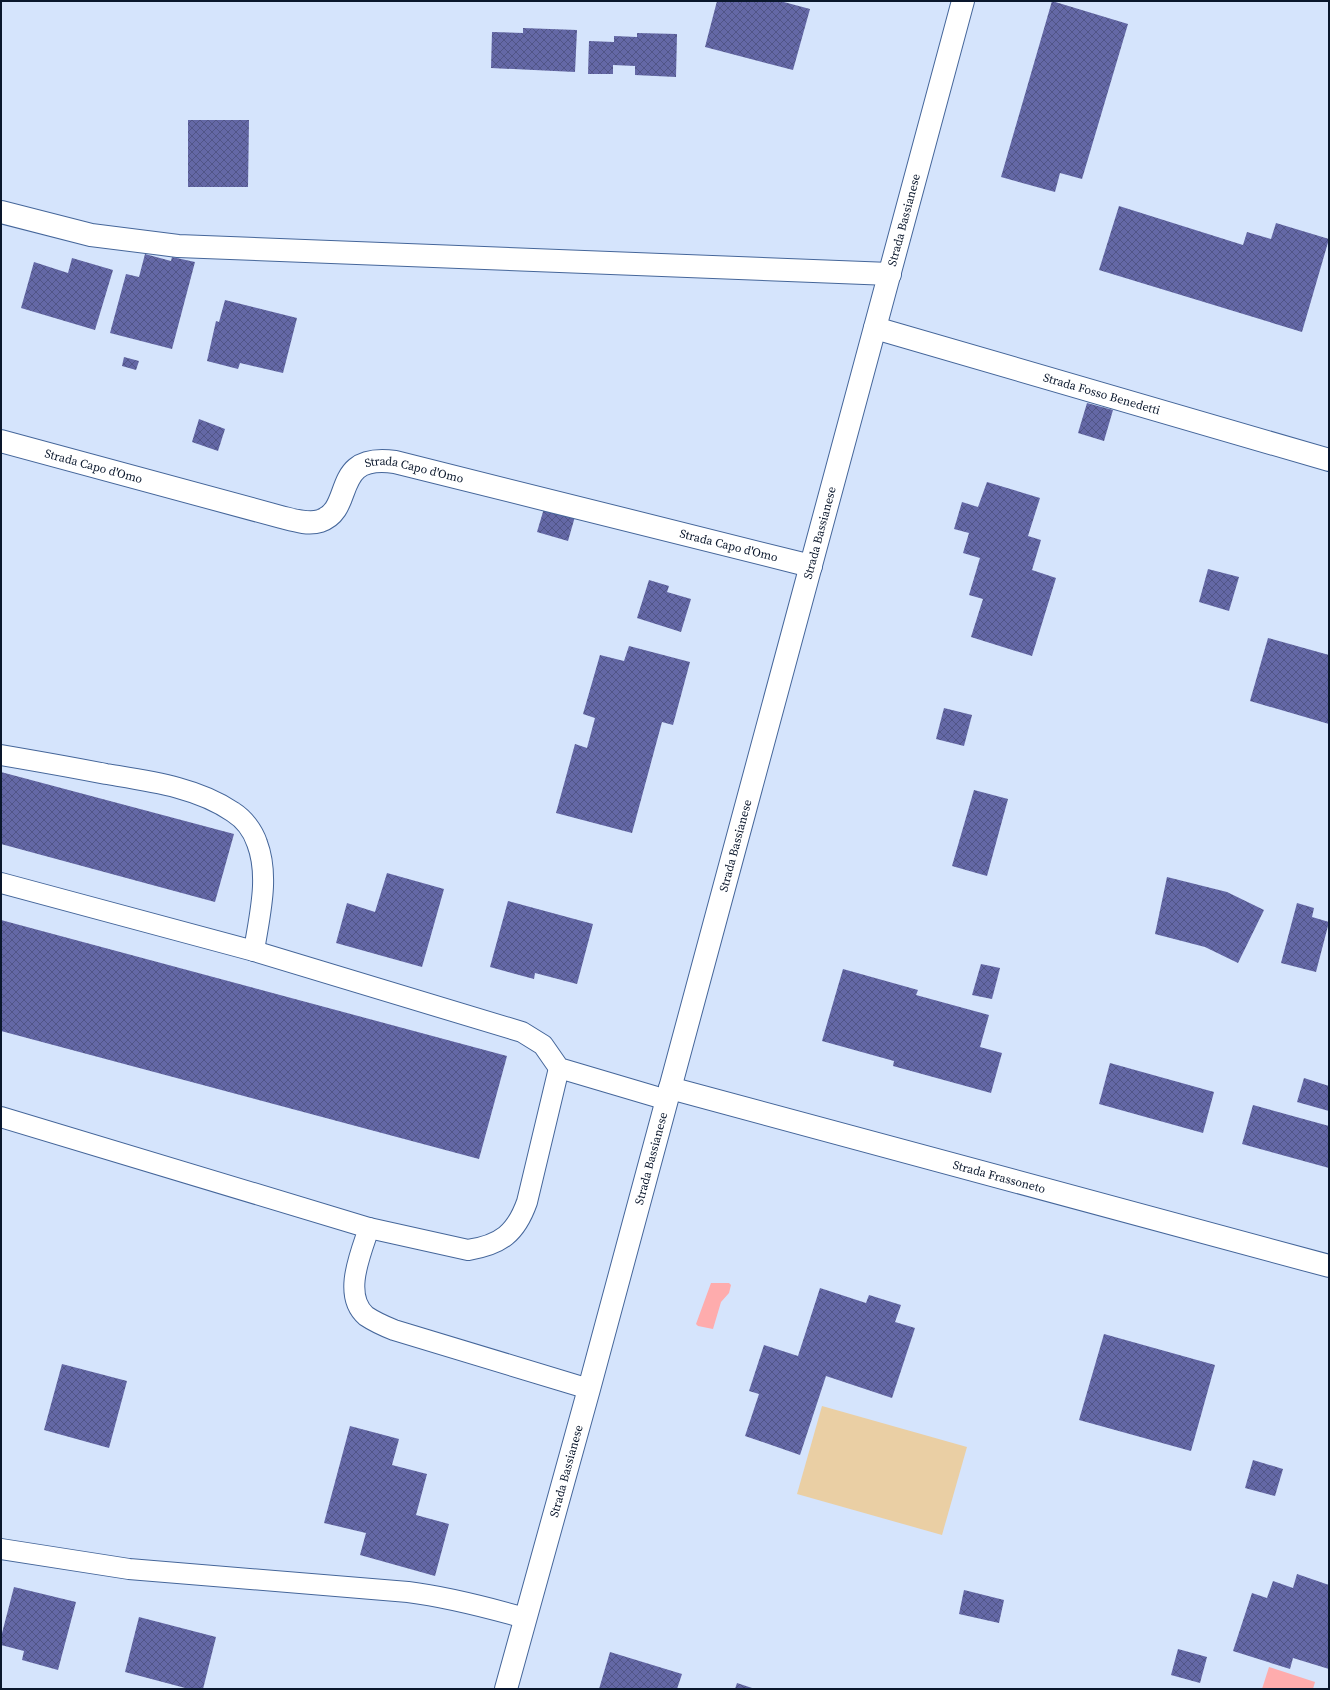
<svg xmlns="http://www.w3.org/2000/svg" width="1330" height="1690" font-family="'Source Serif 4',serif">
<defs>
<pattern id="building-cross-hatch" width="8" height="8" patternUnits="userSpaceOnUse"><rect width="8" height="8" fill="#6468a6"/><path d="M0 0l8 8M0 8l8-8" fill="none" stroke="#515587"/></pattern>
</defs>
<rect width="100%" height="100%" fill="#d5e4fc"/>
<!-- garden -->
<polygon fill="#eacfa4" points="822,1406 967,1447 942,1535 797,1494"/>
<!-- water -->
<g fill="#feacad">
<polygon points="711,1283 729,1283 731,1285 729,1293 721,1302 713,1329 698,1326 696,1324"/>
<polygon points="1269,1667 1315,1682 1313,1689 1262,1689"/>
</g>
<!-- building -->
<g fill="url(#building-cross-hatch)">
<polygon points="717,1 780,1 810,9 793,70 705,47"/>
<polygon points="1052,1 1128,24 1082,179 1060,173 1055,192 1001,177"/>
<polygon points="523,28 577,30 575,72 491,68 492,32 523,33"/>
<polygon points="637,33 677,34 676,77 635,75 635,66 613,65 613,74 588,74 589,41 614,42 614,36 637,37"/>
<polygon points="188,120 249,120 248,187 188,187"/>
<polygon points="1119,206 1243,245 1247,232 1271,239 1276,223 1329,239 1302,332 1099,270"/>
<polygon points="145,254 171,261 172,257 195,262 172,349 110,333 126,274 139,277"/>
<polygon points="72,258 113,270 95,330 21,308 34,262 68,273"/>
<polygon points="225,300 297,318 283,373 240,363 238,369 207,361 216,321 219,322"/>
<polygon points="124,357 139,361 136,370 122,366"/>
<polygon points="1087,403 1113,410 1104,441 1078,433"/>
<polygon points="199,419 225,429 218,451 192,442"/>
<polygon points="987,482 1040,498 1028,536 1041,540 1032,570 1056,578 1032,656 971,637 983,599 969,595 980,558 963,553 969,533 954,529 962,502 978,507"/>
<polygon points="545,505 576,513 568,541 537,532"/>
<polygon points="1208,569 1239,577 1229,611 1199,602"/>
<polygon points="649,580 669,586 667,592 691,599 681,632 637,618"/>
<polygon points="1268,638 1329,655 1329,724 1250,701"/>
<polygon points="629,646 690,662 673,725 662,722 632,833 556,813 575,744 587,748 595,718 583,714 600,655 624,661"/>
<polygon points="944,708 972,715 964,746 936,739"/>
<polygon points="1,772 234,834 215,902 1,844"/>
<polygon points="974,790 1008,799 987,876 952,866"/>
<polygon points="387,873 444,889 422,967 336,943 347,903 375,912"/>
<polygon points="1167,877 1227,892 1264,910 1238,963 1205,947 1155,934"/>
<polygon points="508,901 593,924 577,984 535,973 534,979 490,967"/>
<polygon points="1297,903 1314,908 1312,917 1329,922 1316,972 1281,963"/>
<polygon points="1,920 507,1056 479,1159 1,1031"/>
<polygon points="981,964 1000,968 992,999 972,995"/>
<polygon points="843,969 918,990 916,995 989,1015 980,1047 1002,1053 991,1093 893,1066 894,1061 822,1041"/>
<polygon points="1110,1063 1214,1092 1203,1133 1099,1104"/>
<polygon points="1304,1078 1329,1086 1329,1111 1297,1102"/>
<polygon points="1253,1105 1329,1126 1329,1168 1242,1144"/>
<polygon points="820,1288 866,1303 869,1295 901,1305 895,1322 915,1328 892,1398 826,1376 800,1455 745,1436 759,1394 749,1391 764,1345 798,1356"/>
<polygon points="1104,1334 1215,1365 1191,1451 1079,1420"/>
<polygon points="62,1364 127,1381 109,1448 44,1430"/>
<polygon points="350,1426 399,1439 392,1465 427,1474 416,1515 449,1524 435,1576 360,1555 366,1533 324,1523"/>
<polygon points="1253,1460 1283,1469 1275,1496 1245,1488"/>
<polygon points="1297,1574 1329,1585 1329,1669 1293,1658 1290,1669 1233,1651 1252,1593 1267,1598 1273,1581 1293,1588"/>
<polygon points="14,1587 76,1602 58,1670 22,1660 24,1651 1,1645 1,1637"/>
<polygon points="964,1590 1004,1600 999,1623 959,1614"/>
<polygon points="139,1617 216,1637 203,1689 189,1689 125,1672"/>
<polygon points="1178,1649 1207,1657 1200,1683 1171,1675"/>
<polygon points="610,1652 682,1674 677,1689 599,1689"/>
<polygon points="737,1683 755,1689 735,1689"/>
</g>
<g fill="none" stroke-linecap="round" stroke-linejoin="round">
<!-- service casing -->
<g stroke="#45669a" stroke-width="22">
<g id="service">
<path d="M1 755C36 761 71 767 106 774 148 781 197 787 233 812 244 819 253 831 257 843 270 877 259 917 254 951"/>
<polyline points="1,883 254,951 522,1032 543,1045 559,1068 667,1100"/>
<path d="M1 1117 369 1228 468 1250C501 1245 516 1233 527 1202L559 1068"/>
<path d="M369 1228C361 1253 342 1295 366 1316 375 1322 384 1326 394 1330L589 1389"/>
<path d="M1 1549 129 1569 408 1592C448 1597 486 1607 525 1618"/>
</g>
</g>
<!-- minor casing -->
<g stroke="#45669a" stroke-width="24">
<g id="minor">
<polyline points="1,212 91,235 178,246 890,274"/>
<path id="s1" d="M875 328 1329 460"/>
<path id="s2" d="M1 441 281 517C293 520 308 525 320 521 356 509 329 453 395 462L811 566"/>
<path id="s3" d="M670 1088 1329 1266"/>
</g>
</g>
<!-- tertiary casing -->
<g stroke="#45669a" stroke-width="24">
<g id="tertiary">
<path id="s4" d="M506 1689 589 1389 963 1"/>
</g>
</g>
<!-- service -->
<use href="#service" stroke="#fff" stroke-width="20"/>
<!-- minor -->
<use href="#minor" stroke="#fff" stroke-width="22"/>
<!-- tertiary -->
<use href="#tertiary" stroke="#fff" stroke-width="22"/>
</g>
<g text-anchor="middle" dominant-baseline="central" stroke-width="3" stroke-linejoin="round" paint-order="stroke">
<!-- street labels -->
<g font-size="12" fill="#0a172c" stroke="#fff">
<text stroke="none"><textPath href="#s4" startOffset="1522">Strada Bassianese</textPath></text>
<text stroke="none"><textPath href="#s1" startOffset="236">Strada Fosso Benedetti</textPath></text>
<text stroke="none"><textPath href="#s2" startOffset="96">Strada Capo d'Omo</textPath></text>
<text stroke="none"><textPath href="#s2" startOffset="456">Strada Capo d'Omo</textPath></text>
<text stroke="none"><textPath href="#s4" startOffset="1198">Strada Bassianese</textPath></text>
<text stroke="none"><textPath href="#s2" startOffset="780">Strada Capo d'Omo</textPath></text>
<text stroke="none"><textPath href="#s4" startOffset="874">Strada Bassianese</textPath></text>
<text stroke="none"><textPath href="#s4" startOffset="550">Strada Bassianese</textPath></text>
<text stroke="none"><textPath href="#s3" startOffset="341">Strada Frassoneto</textPath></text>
<text stroke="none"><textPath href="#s4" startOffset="226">Strada Bassianese</textPath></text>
</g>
</g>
<!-- border -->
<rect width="1330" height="1690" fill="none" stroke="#0a172c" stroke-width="4"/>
</svg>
